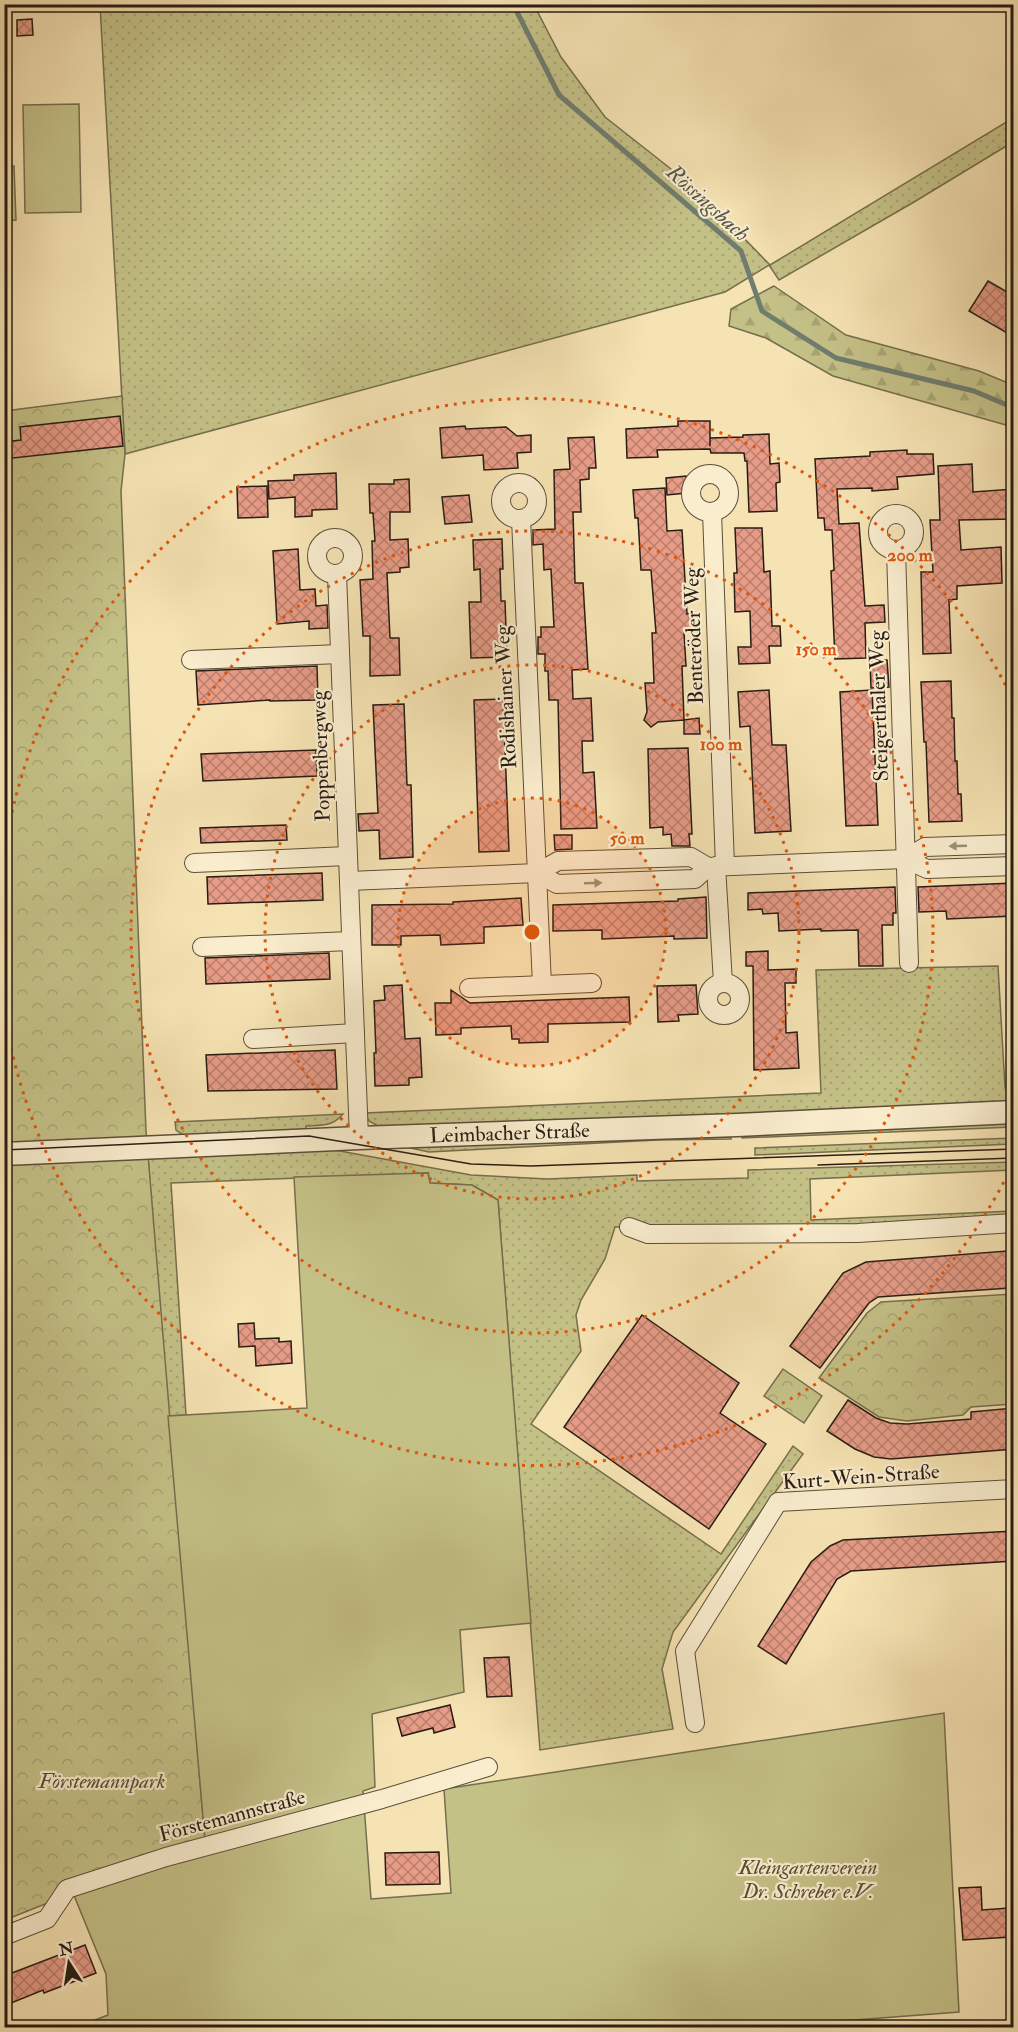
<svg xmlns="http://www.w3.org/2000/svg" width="1018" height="2032" font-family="'IM FELL Double Pica',serif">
<defs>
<pattern id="grass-dots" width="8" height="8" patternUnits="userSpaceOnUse" patternTransform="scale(1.5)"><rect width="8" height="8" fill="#c4c187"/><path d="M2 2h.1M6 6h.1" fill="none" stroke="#a8a574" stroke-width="1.8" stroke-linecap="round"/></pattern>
<pattern id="forest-firs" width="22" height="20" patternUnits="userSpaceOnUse" patternTransform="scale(1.5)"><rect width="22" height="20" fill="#c4c187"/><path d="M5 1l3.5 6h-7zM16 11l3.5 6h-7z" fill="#a8a574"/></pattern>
<pattern id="park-crowns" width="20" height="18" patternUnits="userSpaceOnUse" patternTransform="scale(1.5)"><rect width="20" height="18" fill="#c4c187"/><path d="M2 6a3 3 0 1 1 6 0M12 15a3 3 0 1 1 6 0" fill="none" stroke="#a8a574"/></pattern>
<pattern id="building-cross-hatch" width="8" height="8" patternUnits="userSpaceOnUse" patternTransform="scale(1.5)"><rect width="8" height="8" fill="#e79c87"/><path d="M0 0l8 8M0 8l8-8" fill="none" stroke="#bb7e6d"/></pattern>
</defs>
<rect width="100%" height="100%" fill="#f6e3b3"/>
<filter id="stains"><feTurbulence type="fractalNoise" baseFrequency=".00333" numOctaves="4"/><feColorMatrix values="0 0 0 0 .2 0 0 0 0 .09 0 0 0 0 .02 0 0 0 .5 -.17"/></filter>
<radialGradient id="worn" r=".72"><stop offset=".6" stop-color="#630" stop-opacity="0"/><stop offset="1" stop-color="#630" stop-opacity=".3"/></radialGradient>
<!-- grass -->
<g fill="url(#grass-dots)" stroke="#766e4d" stroke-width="1.5">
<polygon points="100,5 534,5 561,57 605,117 671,169 737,231 770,265 1013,118 1013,142 914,202 779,280 769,265 725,292 125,454"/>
<polygon points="998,966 1005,1087 1013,1087 1013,1104 380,1127 369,1121 365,1113 821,1093 816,970"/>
<path d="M343 1114C332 1127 322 1125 306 1126V1132L185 1136 176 1130 175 1122Z"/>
<polygon points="1013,1120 1013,1127 742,1138 742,1136"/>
<polygon points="731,1137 731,1139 658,1140 429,1152 392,1144"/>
<polygon points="1013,1138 1013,1144 755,1155 755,1148"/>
<polygon points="329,1149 471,1175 548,1179 637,1175 637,1181 748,1178 748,1170 1013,1162 1013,1170 810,1179 811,1220 1013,1211 1013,1216 811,1227 615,1227 605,1259 581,1300 576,1315 581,1351 531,1424 721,1554 793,1446 803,1454 673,1632 662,1669 673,1729 540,1750 498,1200 472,1185 430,1183 428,1173 171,1183 186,1415 168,1416 148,1157"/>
</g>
<!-- forest -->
<polygon fill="url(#forest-firs)" stroke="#766e4d" stroke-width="1.5" points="774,286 846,335 979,371 1013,385 1013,427 833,376 766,338 729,326 731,309"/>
<!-- park -->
<g fill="url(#park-crowns)" stroke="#766e4d" stroke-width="1.5">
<polygon points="122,396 125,454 121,491 146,1131 206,1852 73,1893 5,1920 5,411"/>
<polygon points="1013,1294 1013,1404 971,1407 963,1415 907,1421 879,1417 819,1378 867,1313 881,1302"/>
<polygon points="783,1369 822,1396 804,1423 764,1396"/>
</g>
<!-- garden -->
<g fill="#c4c187" stroke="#766e4d" stroke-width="1.5">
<polygon points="79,104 81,212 25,213 23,105"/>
<polygon points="14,166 16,220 5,221 5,166"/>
<polygon points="428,1173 430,1183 472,1185 498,1200 531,1623 460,1630 464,1692 372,1714 375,1787 363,1791 371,1899 451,1893 444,1789 944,1713 959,2012 790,2025 790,2028 77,2027 108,2015 106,1974 73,1893 206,1852 168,1416 307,1408 294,1177"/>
</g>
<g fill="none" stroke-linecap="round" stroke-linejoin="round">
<!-- stream -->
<polyline stroke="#6f7d6f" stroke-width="5" points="513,4 559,95 741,251 762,311 836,358 974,391 1014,408"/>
</g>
<!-- building -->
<g fill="url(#building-cross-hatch)" stroke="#291c13" stroke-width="1.5">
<polygon points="32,19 33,35 17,36 17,20"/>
<polygon points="988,281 1014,296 1014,337 969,311"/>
<polygon points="120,416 123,446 4,459 4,442 21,440 20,427"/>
<polygon points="678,421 710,421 710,446 710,438 743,437 743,435 769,434 770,464 779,463 780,482 776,483 777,511 749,512 747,461 745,461 744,453 711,453 710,449 657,450 658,457 627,458 626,429 678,426"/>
<polygon points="465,426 466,429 506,427 517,436 531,435 531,452 517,453 518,468 484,470 483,455 442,458 440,428"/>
<polygon points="594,437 596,468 589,468 589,479 580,480 581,512 573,512 575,583 583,583 588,669 572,670 573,699 591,698 593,741 582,741 583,773 594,772 597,828 561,829 558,700 549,700 548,671 545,671 545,654 538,654 538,637 541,637 541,627 554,627 551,569 544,570 543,544 533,545 533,530 555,529 554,470 570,469 568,438"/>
<polygon points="907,450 907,454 933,454 934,474 897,477 898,489 872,491 872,488 837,489 839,524 859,523 865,606 884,605 885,622 865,623 866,658 835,659 831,571 834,570 832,530 825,530 824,518 818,518 815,459 870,456 870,452"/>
<polygon points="972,464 973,492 1014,489 1014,519 959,520 961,550 1001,547 1002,583 957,586 957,599 949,600 951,653 923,654 921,572 933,572 930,520 940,520 938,466"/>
<polygon points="336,473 337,509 312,510 312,516 295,517 295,497 269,499 268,481 294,480 294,475"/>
<polygon points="686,476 687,493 667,495 666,478"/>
<polygon points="409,479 410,512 390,512 390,540 408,539 409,567 400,568 400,572 387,573 390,638 399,638 400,675 370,676 370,636 363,636 360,580 373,579 372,541 375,541 373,513 370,513 369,484 394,484 394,480"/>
<polygon points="267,486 268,517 238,518 237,487"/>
<polygon points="665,488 667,531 682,530 687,614 694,613 695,632 684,632 686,666 682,666 684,720 699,718 700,734 684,734 684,720 658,722 651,727 644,720 647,712 645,683 654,683 652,633 656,633 651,570 641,570 638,518 635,518 633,490"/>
<polygon points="469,495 472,522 445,524 442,497"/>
<polygon points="735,528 762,528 764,572 770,571 772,626 780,626 781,646 769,646 770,663 739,664 738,647 751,647 750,611 735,612 734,573 737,573"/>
<polygon points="502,539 503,569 500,569 501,601 505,601 507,657 471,658 469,602 481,602 480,569 474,570 473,540"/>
<polygon points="298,549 300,590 315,589 316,606 327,605 328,628 309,629 309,621 277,624 273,551"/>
<polygon points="887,660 889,687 871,688 870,661"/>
<polygon points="317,666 318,700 270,701 270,700 198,705 196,671"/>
<polygon points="951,681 952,718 954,718 955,761 957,761 958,794 961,794 962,821 929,822 926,742 924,742 921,682"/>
<polygon points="769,690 772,745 786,745 791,831 755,833 750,726 740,727 738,692"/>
<polygon points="872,690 878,825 846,826 840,692"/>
<polygon points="503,699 509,851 479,852 474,700"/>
<polygon points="404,704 407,785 411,785 413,857 380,859 379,830 359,831 358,814 378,813 373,705"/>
<polygon points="688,748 692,834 689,834 690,846 672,846 671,834 663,835 663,827 650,828 648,749"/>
<polygon points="316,750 317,776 203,781 201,754"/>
<polygon points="286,825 287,840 201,843 200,828"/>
<polygon points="554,835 572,835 572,849 555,850"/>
<polygon points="322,873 323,900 208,904 207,877"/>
<polygon points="1014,883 1014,916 947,919 946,911 919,912 918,887"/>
<polygon points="895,887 896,913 893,913 893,925 882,925 883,966 859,966 858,930 821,931 821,929 779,931 778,913 763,914 762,909 748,910 748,893"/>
<polygon points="706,897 707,938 674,939 674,936 602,939 602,930 553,931 553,905 678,901 678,899"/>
<polygon points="521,898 523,925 484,927 484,943 441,945 440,935 401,936 401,945 372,945 372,905 453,904 453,902"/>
<polygon points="768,951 768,970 796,969 796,983 785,983 786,1033 797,1032 799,1068 754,1070 753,966 746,966 746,952"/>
<polygon points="329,953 330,979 206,984 205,958"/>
<polygon points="402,985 405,1039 420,1038 422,1077 409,1078 409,1085 375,1086 374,1053 376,1053 374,1001 385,1000 384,986"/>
<polygon points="696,985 698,1014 678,1015 679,1021 658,1022 657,986"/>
<polygon points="451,990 470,1003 629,997 630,1022 548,1024 548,1042 519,1043 519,1039 512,1039 511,1026 461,1028 461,1034 436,1035 435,1003 451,1003"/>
<polygon points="335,1050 337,1089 208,1091 206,1055"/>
<polygon points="1007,1251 1010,1288 878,1297 869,1303 820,1368 790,1346 843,1273 866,1262"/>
<polygon points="642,1315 739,1383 720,1413 766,1444 709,1529 564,1427"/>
<polygon points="254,1323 255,1339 279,1338 279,1342 291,1341 292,1363 256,1366 255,1346 239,1347 238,1324"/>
<polygon points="848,1400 876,1418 890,1423 907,1424 971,1419 971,1412 1014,1408 1014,1449 891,1459 874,1457 855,1449 827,1431"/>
<polygon points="1014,1531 1014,1561 851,1571 837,1579 786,1664 758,1646 811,1562 830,1546 843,1540"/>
<polygon points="509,1657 512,1696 487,1697 484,1658"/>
<polygon points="450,1705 455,1727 434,1733 433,1728 402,1736 397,1718"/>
<polygon points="439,1852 440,1884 386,1885 385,1853"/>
<polygon points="981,1887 982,1910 1009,1908 1011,1937 963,1940 959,1888"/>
<polygon points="85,1945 96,1973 44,1993 43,1990 4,2006 4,1976"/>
</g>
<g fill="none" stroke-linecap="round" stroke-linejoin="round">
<!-- minor casing -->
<g stroke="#5c4e3b" stroke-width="20">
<g id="minor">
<circle cx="710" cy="493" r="19"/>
<circle cx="519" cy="501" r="18"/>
<polyline points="712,512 725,866"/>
<circle cx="896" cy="532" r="18"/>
<polyline points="521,519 542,985"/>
<circle cx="335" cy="556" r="18"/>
<polyline points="896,551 909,963"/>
<polyline points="337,574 359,1138"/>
<polyline points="191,660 340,654"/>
<polyline points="905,859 925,847 1014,844"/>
<polyline points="194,863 347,856"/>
<polyline points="716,866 723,983"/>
<polyline points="537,873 557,884 695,879 708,867"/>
<polyline points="349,881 537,873 558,861 691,857 708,867 905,859 927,869 1014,866"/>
<polyline points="202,947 351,941"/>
<circle cx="724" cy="999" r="16"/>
<polyline points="469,988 592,983"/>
<polyline points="253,1039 355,1033"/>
<polyline points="629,1227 648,1234 858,1233 1014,1223"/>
<polyline points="695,1723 685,1651 778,1502 1014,1489"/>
<polyline points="4,1936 47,1919 67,1889 166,1857 382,1799 488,1767"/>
</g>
</g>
<!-- tertiary casing -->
<g stroke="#5c4e3b" stroke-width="25">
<g id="tertiary">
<path id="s1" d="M4 1154 359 1138 737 1125 1014 1112"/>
</g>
</g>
<!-- minor -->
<use href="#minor" stroke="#f9edce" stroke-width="18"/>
<!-- tertiary -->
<use href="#tertiary" stroke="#f9edce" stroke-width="22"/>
<!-- tram -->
<g stroke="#291c13" stroke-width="1.5">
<polyline points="4,1150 309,1136 471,1164 531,1166 1014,1149"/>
<polyline points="818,1165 1014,1158"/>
</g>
</g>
<!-- one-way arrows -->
<defs><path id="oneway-solid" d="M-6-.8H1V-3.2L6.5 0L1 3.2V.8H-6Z" transform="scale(1.5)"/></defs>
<g fill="#9b8f7a">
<use href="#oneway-solid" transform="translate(958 846) rotate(178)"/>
<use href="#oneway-solid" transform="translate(593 883) rotate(-2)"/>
</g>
<!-- distance rings -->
<circle cx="532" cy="932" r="134" fill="#de560c" fill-opacity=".12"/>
<g fill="none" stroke="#de560c" stroke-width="3" stroke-dasharray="3 6">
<circle cx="532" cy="932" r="134"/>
<circle cx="532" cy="932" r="267"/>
<circle cx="532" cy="932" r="401"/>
<path d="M1012 1166A534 534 0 0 1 5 1016M5 848A534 534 0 0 1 1012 698"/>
</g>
<g text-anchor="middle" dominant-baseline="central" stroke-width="4.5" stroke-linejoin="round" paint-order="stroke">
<!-- street labels -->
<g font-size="21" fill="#291c13" stroke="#f9edce">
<text transform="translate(694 636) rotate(-92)">Benteröder Weg</text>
<text transform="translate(506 697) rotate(-93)">Rodishainer Weg</text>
<text transform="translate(879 706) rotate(-92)">Steigerthaler Weg</text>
<text transform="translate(321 756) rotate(-92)">Poppenbergweg</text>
<text stroke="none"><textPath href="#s1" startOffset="506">Leimbacher Straße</textPath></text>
<text transform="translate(861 1477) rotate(-4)">Kurt-Wein-Straße</text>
<text transform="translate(232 1816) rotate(-15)">Förstemannstraße</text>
</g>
<!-- park labels -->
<g font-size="21" font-style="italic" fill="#584e36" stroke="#f9edce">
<text x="102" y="1781">Förstemannpark</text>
<text x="808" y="1867">Kleingartenverein<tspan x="808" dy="24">Dr. Schreber e.V.</tspan></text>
</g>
<!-- water labels -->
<g font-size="22" font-style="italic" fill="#525549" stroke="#f9edce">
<text transform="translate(708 203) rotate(42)">Rössingsbach</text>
</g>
</g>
<circle cx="532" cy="932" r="9" fill="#de560c" stroke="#f9edce" stroke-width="3"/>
<g font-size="18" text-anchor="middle" font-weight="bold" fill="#de560c" stroke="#f9edce" stroke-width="4.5" stroke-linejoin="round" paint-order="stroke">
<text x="910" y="561">200 m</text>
<text x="816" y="655">150 m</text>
<text x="721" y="750">100 m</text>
<text x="627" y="844">50 m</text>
</g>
<!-- margin -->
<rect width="1018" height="2032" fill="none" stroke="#f6e3b3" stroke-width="24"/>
<rect x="6" y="6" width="1006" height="2020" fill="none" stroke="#291c13" stroke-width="3"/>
<rect x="12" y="12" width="994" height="2008" fill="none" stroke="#291c13" stroke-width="1.5"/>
<!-- north arrow -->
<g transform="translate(69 1963) rotate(348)" stroke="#f9edce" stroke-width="4.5" paint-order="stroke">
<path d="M0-4.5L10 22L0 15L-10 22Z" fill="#291c13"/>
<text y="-9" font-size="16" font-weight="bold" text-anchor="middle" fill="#291c13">N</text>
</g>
<rect width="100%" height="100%" filter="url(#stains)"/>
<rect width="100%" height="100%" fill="url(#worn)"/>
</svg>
